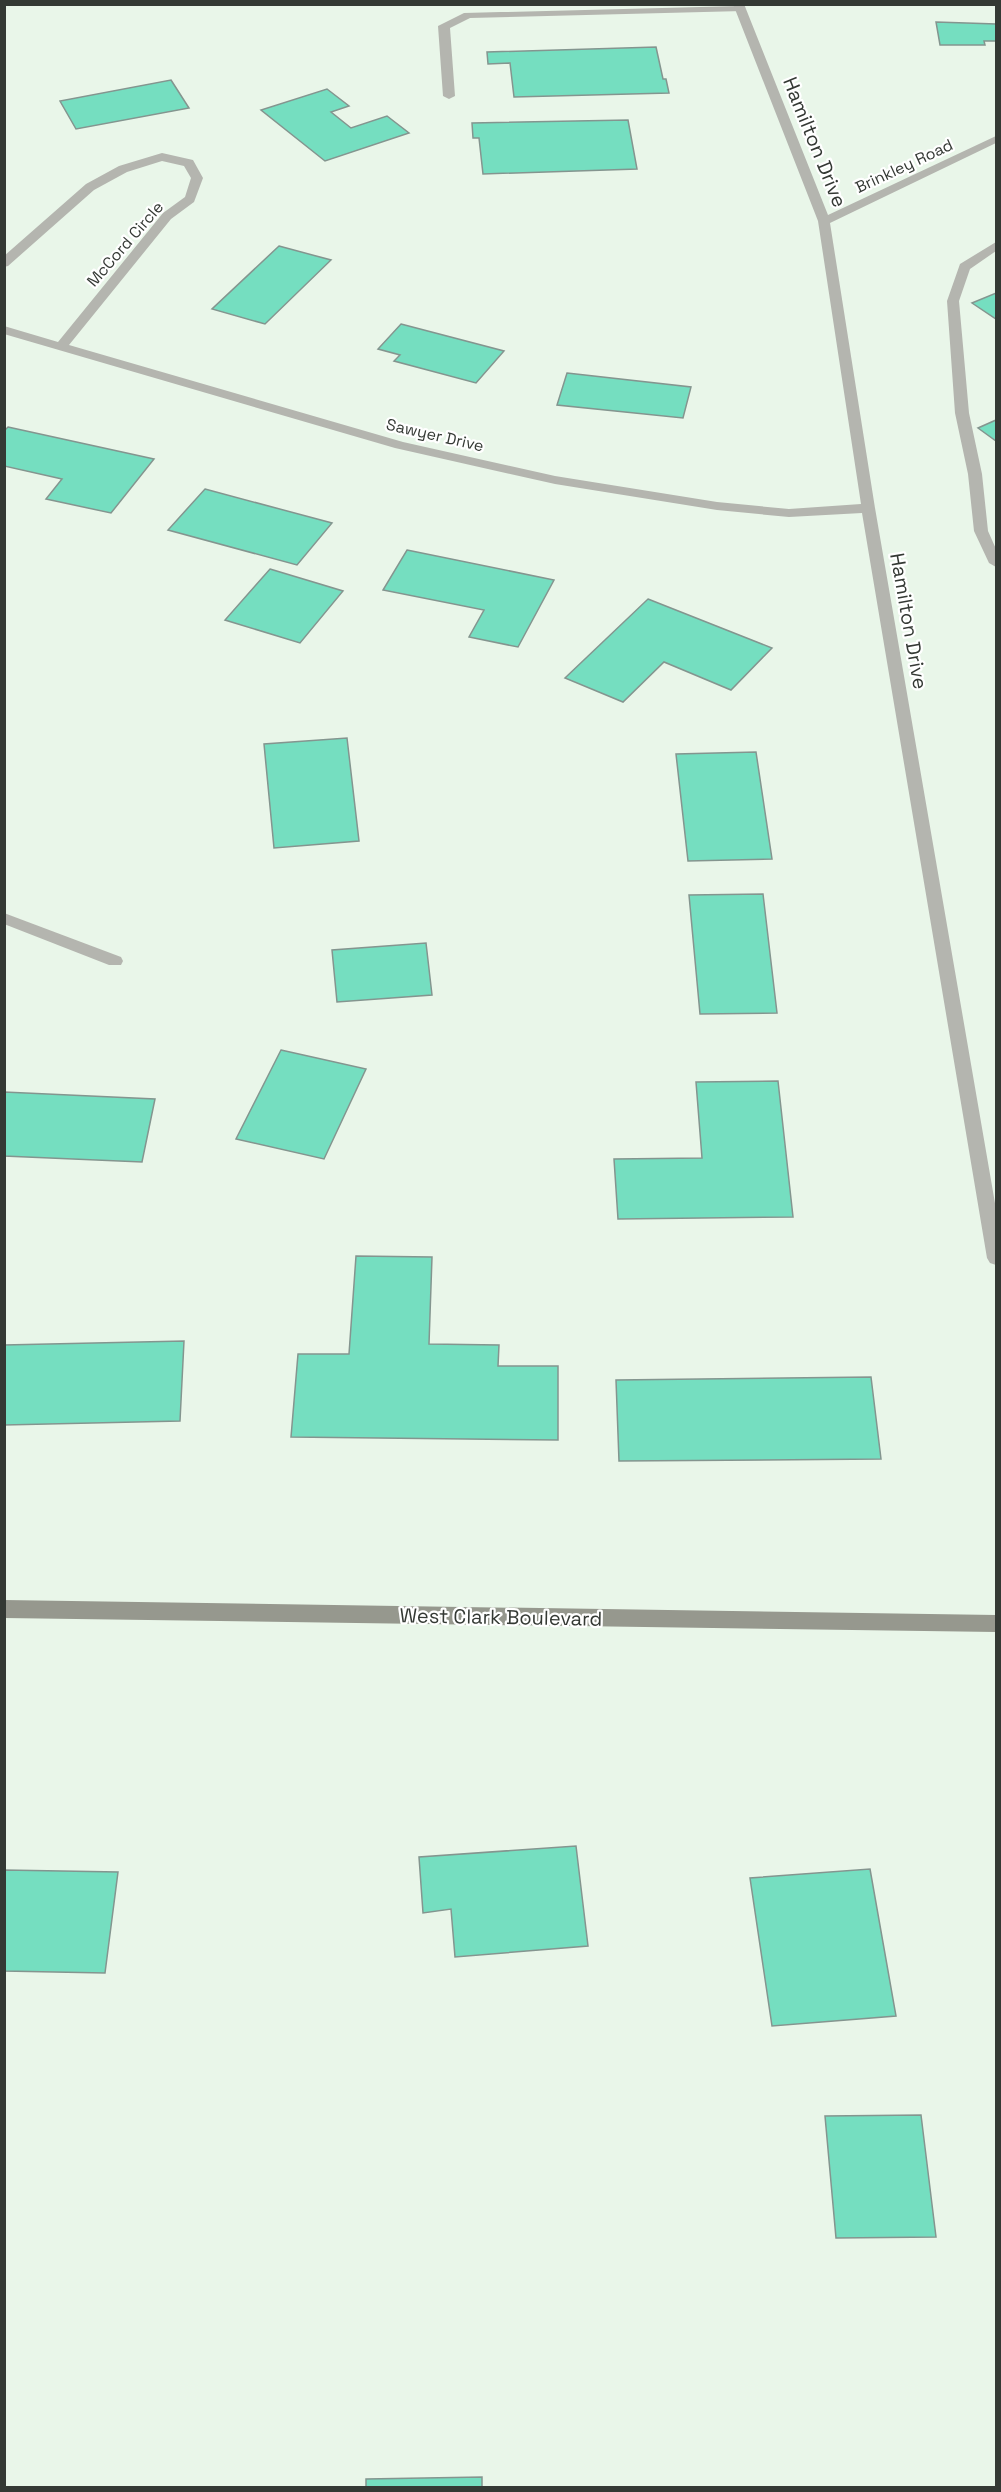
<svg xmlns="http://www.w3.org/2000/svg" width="1001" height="2492" font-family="'Space Grotesk',sans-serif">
<rect width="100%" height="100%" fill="#e9f6e9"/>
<!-- building -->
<g fill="#75dec0" stroke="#84958f" stroke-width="1.5">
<polygon points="936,22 996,24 996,41 984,41 985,45 940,45"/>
<polygon points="656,47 663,79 666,79 669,93 514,97 510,63 488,64 487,52"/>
<polygon points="171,80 189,108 76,129 60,101"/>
<polygon points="327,89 349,106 331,112 351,128 387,116 409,133 325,161 261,110"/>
<polygon points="628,120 637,169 483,174 479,138 473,138 472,123"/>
<polygon points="279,246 331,260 265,324 212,309"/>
<polygon points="996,293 996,319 972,303"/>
<polygon points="401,324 504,351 476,383 394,361 400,355 378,349"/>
<polygon points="567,373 691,387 683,418 557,405"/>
<polygon points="996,420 996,441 978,428"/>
<polygon points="8,427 154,459 111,513 46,499 62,479 4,466 4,431"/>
<polygon points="205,489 332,523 297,565 168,530"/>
<polygon points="407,550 554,580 518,647 469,637 484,610 383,590"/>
<polygon points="270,569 343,591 300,643 225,620"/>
<polygon points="648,599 772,648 731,690 664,662 623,702 565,678"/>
<polygon points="347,738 359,841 274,848 264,744"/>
<polygon points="756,752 772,859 688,861 676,754"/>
<polygon points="763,894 777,1013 700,1014 689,895"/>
<polygon points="426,943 432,995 337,1002 332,950"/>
<polygon points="281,1050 366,1069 324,1159 236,1139"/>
<polygon points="778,1081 793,1217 618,1219 614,1159 702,1158 696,1082"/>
<polygon points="4,1092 155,1099 142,1162 4,1156"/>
<polygon points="356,1256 432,1257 429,1344 499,1345 498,1366 558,1366 558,1440 291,1437 298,1354 349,1354"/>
<polygon points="184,1341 180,1421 4,1425 4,1345"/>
<polygon points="871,1377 881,1459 619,1461 616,1380"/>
<polygon points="576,1846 588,1946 455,1957 451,1909 423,1913 419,1857"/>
<polygon points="870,1869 896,2016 772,2026 750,1878"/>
<polygon points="4,1870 118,1872 105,1973 4,1971"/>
<polygon points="921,2115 936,2237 836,2238 825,2116"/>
<polygon points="482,2477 482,2488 366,2488 366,2479"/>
</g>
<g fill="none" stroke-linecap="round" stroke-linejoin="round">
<!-- lane -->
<g fill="#b4b5af" fill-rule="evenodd">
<polygon points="739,6 745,9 743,11 470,18 450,28 455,96 449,99 443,96 438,26 464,13"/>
<polygon points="996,242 996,251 970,269 959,301 969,413 982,474 988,531 996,549 996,567 989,563 974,531 968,474 955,413 947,301 960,264"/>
</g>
<!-- street -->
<g fill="#b4b5af" fill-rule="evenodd">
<polygon points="733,4 744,4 828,215 996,136 996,143 830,223 875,508 996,1209 996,1265 990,1263 987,1258 862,513 789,517 717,510 555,484 395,448 4,334 4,326 58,342 163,213 185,197 191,178 184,166 162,161 127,172 94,190 8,266 4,267 4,256 86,184 119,166 162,153 193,160 203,178 194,202 171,219 69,345 403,442 555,476 717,502 789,509 861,504 818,221"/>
<polygon points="4,913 121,957 123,961 121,965 109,965 4,924"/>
</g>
<!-- secondary -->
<polygon fill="#96988e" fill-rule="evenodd" points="4,1600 996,1615 996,1632 4,1618"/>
</g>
<g text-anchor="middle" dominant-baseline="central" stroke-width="4.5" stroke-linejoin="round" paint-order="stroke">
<!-- far-street labels -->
<g font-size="16" fill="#343934" stroke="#fff">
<text transform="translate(904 166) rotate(-25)">Brinkley Road</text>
<text transform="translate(125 244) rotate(-49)">McCord Circle</text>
<text transform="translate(435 435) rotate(13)">Sawyer Drive</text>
</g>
<!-- street labels -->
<g font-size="20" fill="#343934" stroke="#fff">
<text transform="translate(815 142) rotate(68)">Hamilton Drive</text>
<text transform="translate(909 621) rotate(80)">Hamilton Drive</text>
<text transform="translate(501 1617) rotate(1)">West Clark Boulevard</text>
</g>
</g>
<!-- border -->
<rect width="1001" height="2492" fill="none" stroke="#343934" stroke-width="12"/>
</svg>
